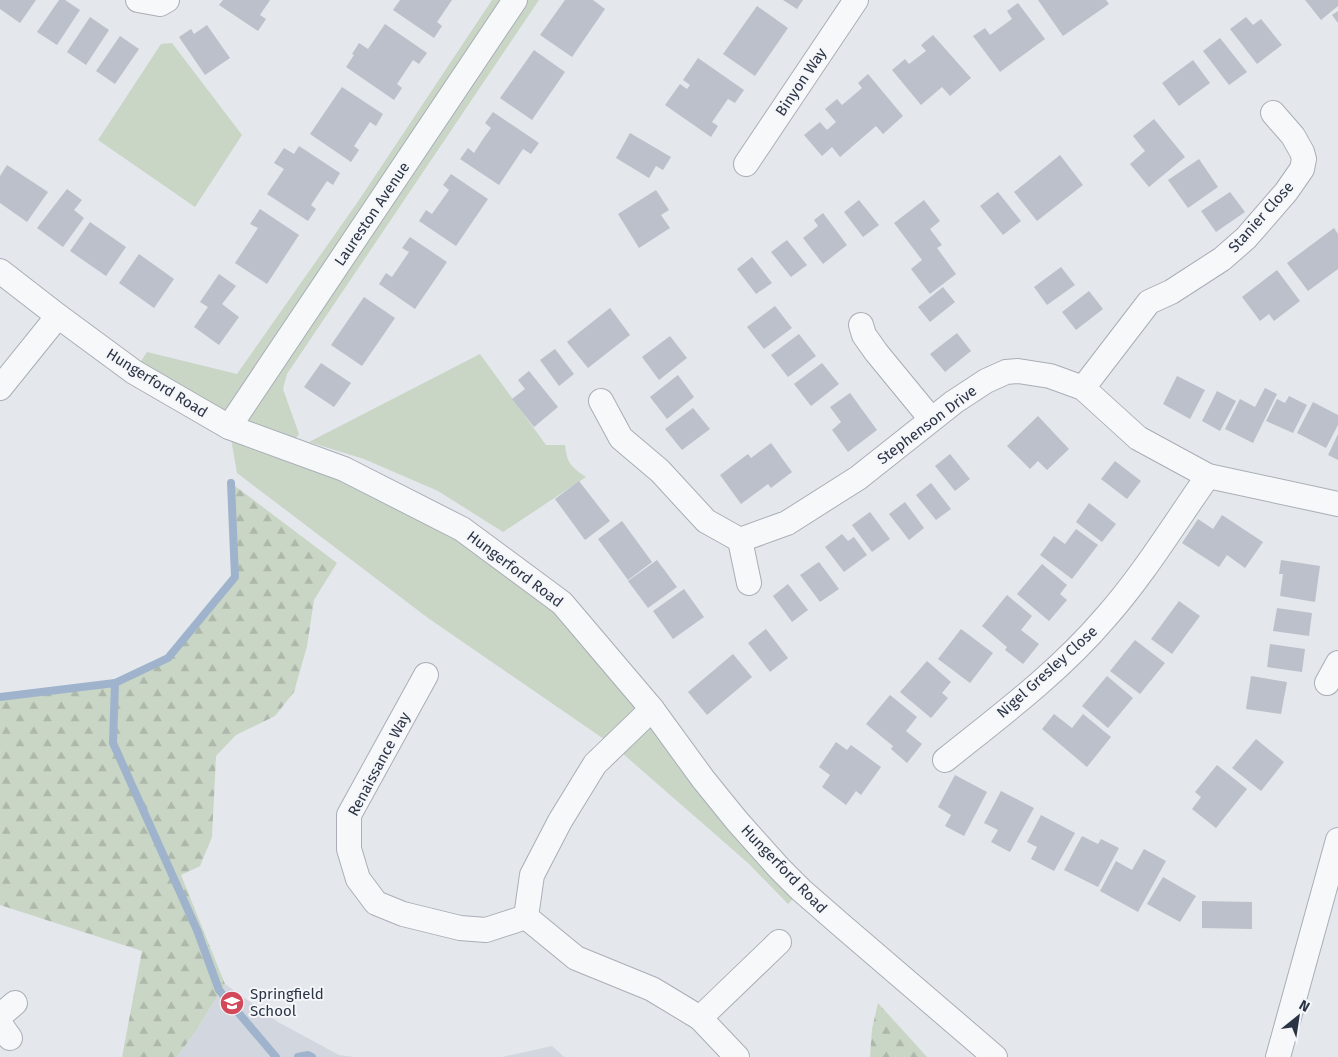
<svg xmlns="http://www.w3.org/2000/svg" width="1338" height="1057" font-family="'Fira Sans',sans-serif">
<defs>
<pattern id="forest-firs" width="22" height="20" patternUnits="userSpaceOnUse" patternTransform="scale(1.25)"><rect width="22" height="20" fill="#c9d6c5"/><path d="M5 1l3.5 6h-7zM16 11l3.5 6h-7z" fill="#adb8ab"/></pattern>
</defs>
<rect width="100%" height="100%" fill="#e4e7ec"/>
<!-- built -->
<g fill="#d2d6de">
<polygon points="225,984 278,1022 339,1055 354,1057 177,1057 195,1032"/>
<polygon points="552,1046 564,1057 502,1057"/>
</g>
<!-- green -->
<g fill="#c9d6c5">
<polygon points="492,0 539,0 287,374 283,389 299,434 288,449 344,469 562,603 801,890 788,904 748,863 614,746 428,618 237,473 229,427 134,372 147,352 237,374 359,200"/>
<polygon points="172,43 242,135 195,207 98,140 161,44"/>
<path d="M480 354 546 445H565C567 463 571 467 586 477L503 532 438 491 364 459 309 442Z"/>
</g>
<!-- forest -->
<g fill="url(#forest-firs)">
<polygon points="231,483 337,563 314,600 307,646 294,692 275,716 236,735 216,756 212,837 200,866 181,875 225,984 195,1032 177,1057 122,1057 142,951 0,905 0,697 115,683 168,658 235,577"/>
<polygon points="878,1003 927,1057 870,1057 872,1029"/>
</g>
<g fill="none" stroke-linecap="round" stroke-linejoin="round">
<!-- stream -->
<g stroke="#9fb4cc" stroke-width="8">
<polyline points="115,683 113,743 197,930 219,990 276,1057"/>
<polyline points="0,697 115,683 168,658 235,577 231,483"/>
<polyline points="298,1057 308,1055 312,1057"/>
</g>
</g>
<!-- building -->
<g fill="#bbc0ca">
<polygon points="0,0 36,0 20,23 0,9"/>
<polygon points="59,0 65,0 80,10 57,45 37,32"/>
<polygon points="223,0 270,0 260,15 266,19 258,31 219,5"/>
<polygon points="400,0 452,0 437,22 442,26 434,38 393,10"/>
<polygon points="565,0 593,0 605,9 572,57 540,35"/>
<polygon points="783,0 803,0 797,9"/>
<polygon points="1038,0 1106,0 1109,4 1063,36"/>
<polygon points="1305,0 1338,0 1338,6 1321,20"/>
<polygon points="1018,3 1045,39 1000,72 973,36 985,28 990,35 1012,19 1007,11"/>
<polygon points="757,6 788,28 755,76 723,54"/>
<polygon points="1338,11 1338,23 1332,15"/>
<polygon points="90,17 109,30 86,65 67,52"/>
<polygon points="1246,17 1253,25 1261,19 1282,45 1257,64 1230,29"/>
<polygon points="385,24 427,53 419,64 413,60 397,84 402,88 394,100 346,67 354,55 352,54 359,43 368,49"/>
<polygon points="207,25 230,58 205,75 179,37 191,29 194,34"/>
<polygon points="933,35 971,78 950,96 942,87 921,105 892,70 905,59 909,64 926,51 921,45"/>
<polygon points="120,36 139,49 115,84 96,71"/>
<polygon points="1220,38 1247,72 1229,85 1203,51"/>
<polygon points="534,50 565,72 532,120 500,98"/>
<polygon points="698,58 744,90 735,103 728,99 712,122 718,126 711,137 665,105 680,84 687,89 690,85 683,80"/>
<polygon points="1193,60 1210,83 1179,106 1162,83"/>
<polygon points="868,74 903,116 883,134 876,126 840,157 832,147 822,156 804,135 820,122 827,130 836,122 825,109 837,99 842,105 862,88 858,83"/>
<polygon points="342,87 383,114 376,126 370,122 354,146 359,150 351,162 310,134"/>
<polygon points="493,112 539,143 531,154 523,149 499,185 460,159 468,148 474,153 483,139 491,128 485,123"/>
<polygon points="1154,119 1185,157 1149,187 1130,164 1145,151 1133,136"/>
<polygon points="630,133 671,157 663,170 656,166 649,178 616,158"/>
<polygon points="299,146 340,173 333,185 327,181 311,205 316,209 308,221 267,194 284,169 274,163 284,148 294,154"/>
<polygon points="1060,155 1083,185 1037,221 1014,192"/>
<polygon points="1199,159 1218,187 1188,208 1168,180"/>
<polygon points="7,165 48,192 27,222 0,203 0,176"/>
<polygon points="451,174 488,199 456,246 419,221 426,210 432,214 449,190 443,185"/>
<polygon points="67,189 82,200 74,210 84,218 63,247 37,228"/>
<polygon points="656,190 669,210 661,215 670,228 639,248 618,214"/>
<polygon points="998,192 1021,221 1003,235 980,206"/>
<polygon points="1230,192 1245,212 1216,232 1201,211"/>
<polygon points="859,200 879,225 863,237 844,212"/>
<polygon points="924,200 940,221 930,229 942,245 937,248 956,274 930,294 911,269 922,260 894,223"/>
<polygon points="260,209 299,235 267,284 235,263 258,228 250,224"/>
<polygon points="823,213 847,245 823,264 803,238 818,226 814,220"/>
<polygon points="90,222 126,247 106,276 70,251"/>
<polygon points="1334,228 1338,234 1338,269 1308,291 1287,263"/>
<polygon points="410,237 447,262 415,309 379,284 386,273 392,277 409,252 402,248"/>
<polygon points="787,240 807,265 791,277 771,252"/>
<polygon points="139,254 174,279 154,308 119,283"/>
<polygon points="752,257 772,283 756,294 737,269"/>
<polygon points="1061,267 1075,285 1047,305 1034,287"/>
<polygon points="1277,270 1300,301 1274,321 1269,314 1260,321 1242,297"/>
<polygon points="219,274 236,286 222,304 239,317 219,345 194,327 208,307 200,302"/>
<polygon points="943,287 955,302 930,322 918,307"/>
<polygon points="1089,291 1103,309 1076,330 1062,312"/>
<polygon points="364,297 395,318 362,366 331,345"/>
<polygon points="775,306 792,328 764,349 747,327"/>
<polygon points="610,308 630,335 588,368 567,342"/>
<polygon points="957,333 971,351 945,372 930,354"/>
<polygon points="799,334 816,356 788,377 771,355"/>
<polygon points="670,336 687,358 659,380 642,357"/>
<polygon points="555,349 574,374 559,386 540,360"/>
<polygon points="321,363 351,383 334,407 304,387"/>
<polygon points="822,363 839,384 811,406 794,384"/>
<polygon points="529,371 558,407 534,427 512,399 525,389 518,380"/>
<polygon points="678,375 694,397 667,419 650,397"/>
<polygon points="1177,376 1205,390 1190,419 1163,404"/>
<polygon points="1265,388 1277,394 1253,443 1225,429 1240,399 1255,407"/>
<polygon points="1217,391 1236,401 1220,431 1202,421"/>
<polygon points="850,393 877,430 848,452 832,430 841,422 830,407"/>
<polygon points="1289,396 1307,405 1293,433 1266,421 1277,399 1285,403"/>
<polygon points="1313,402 1338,415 1338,425 1326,448 1297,433"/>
<polygon points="693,408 710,429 682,450 665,429"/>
<polygon points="1038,416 1069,449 1047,470 1038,461 1030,469 1007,446"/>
<polygon points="1338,434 1338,460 1328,455"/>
<polygon points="771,443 792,472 771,488 768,484 741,504 720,475 748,454 751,458"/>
<polygon points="950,454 970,479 955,491 935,466"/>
<polygon points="1115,461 1141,481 1127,499 1101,479"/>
<polygon points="579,481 610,521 585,540 555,499"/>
<polygon points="931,483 951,509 936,520 916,495"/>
<polygon points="905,502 924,528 909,540 889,514"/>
<polygon points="1089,503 1116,524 1102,542 1076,522"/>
<polygon points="870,512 890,539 872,552 852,525"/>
<polygon points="1222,515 1263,542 1245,568 1227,555 1219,567 1182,543 1198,519 1213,529"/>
<polygon points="622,521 652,562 628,580 598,539"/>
<polygon points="1076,529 1098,545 1072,579 1040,555 1054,536 1065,544"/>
<polygon points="842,534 848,541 854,537 867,555 844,572 825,547"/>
<polygon points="657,560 677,587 648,608 628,581"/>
<polygon points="1281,560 1320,566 1315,602 1280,596 1283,574 1279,574"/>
<polygon points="819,562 839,589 820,602 800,575"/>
<polygon points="1042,564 1067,585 1060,594 1067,600 1049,621 1017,594"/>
<polygon points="788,584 808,610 792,622 773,596"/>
<polygon points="684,589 704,617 673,639 653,611"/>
<polygon points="1007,595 1032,616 1021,630 1039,644 1023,664 1005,650 1007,647 982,626"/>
<polygon points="1179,601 1200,616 1172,654 1151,639"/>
<polygon points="1277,608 1312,613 1309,636 1273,631"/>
<polygon points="766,629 788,658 770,672 748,643"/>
<polygon points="961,629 993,653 970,683 938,659"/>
<polygon points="1135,640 1165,663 1140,694 1110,671"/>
<polygon points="1270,644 1305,649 1302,672 1267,667"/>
<polygon points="733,654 752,677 707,715 688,692"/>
<polygon points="927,661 951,682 942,693 948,698 931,718 900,692"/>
<polygon points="1107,676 1133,698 1108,728 1082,706"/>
<polygon points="1251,676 1287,682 1281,714 1246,709"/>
<polygon points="890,695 917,717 906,731 922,744 907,763 891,749 893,746 866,724"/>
<polygon points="1054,714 1072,728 1083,714 1111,737 1087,767 1042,729"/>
<polygon points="1256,739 1284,762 1261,791 1232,768"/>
<polygon points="836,742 847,750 851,745 881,767 861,795 856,791 846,805 822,787 830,775 819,767"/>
<polygon points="1217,765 1247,789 1216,828 1192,809 1201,797 1195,792"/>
<polygon points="955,775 987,792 964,836 945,826 951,815 938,807"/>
<polygon points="1001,791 1034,808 1010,852 991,842 998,830 984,823"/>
<polygon points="1041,815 1075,833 1054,871 1031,859 1037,847 1027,842"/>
<polygon points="1082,836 1098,844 1101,839 1119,848 1098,887 1064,870"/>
<polygon points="1144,849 1166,861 1138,912 1100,891 1116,861 1132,870"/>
<polygon points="1163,877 1196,896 1180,922 1147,904"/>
<polygon points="1202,901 1252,902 1252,929 1202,928"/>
</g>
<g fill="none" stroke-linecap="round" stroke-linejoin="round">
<!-- minor casing -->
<g stroke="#a9aeb7" stroke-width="26">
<g id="minor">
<polyline points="138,0 160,4 167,0"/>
<polyline points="746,164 856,0"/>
<polyline points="0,271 58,316 134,372 229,427 344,469 462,529 562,603 652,709 703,779 737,821 779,868 801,890 840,924 995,1057"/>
<polyline points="861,325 864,335 876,352 931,419"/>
<polyline points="0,388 58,316"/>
<polyline points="1083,388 1149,302 1171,292 1222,259 1246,238 1286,192 1302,169 1304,159 1302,152 1293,136 1273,113"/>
<polyline points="601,401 621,438 660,471 706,521 740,540 787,523 858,478 954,402 986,381 1006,372 1018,371 1050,376 1083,388 1138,438 1208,476 1338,504"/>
<polyline points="229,427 515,0"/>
<polyline points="740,540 749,583"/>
<polyline points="426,675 349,815 349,849 358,879 376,903 403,914 460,928 486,930 526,917"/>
<polyline points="1327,683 1338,663"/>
<polyline points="652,709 595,764 560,821 532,875 526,917 576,958 652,989 700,1018 737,1057"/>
<path d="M945 760C1000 716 1059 672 1105 618 1144 574 1174 524 1208 476"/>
<polyline points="0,1016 15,1003"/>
<polyline points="700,1018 779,942"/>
<polyline points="0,1024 10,1038"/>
<polyline points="1278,1057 1338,840"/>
</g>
</g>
<!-- minor -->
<use href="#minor" stroke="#f7f8fa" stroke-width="24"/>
</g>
<!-- icons -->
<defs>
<g id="school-disc" transform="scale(1.25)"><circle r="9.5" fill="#d1495b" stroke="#f4f6f9"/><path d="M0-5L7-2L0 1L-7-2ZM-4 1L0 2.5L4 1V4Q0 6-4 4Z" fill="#fff"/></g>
</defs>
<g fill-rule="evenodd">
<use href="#school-disc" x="232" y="1003"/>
</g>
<g text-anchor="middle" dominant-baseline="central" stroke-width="4" stroke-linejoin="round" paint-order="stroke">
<!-- street labels -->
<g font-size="15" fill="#2b3445" stroke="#f4f6f9">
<text transform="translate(801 82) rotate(-56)">Binyon Way</text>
<text transform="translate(372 214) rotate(-56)">Laureston Avenue</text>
<text transform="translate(1261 217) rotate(-48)">Stanier Close</text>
<text transform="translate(157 383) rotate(32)">Hungerford Road</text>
<text transform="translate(927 425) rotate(-37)">Stephenson Drive</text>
<text transform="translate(515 569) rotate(37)">Hungerford Road</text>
<text transform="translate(1047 672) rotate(-42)">Nigel Gresley Close</text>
<text transform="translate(379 764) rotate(-62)">Renaissance Way</text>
<text transform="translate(784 869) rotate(46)">Hungerford Road</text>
</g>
<!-- poi labels -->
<g font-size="15" fill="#2b3445" stroke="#f4f6f9" text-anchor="start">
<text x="250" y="994">Springfield<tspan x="250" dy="17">School</tspan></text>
</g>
</g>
<!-- north arrow -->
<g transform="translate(1298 1017) rotate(30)" stroke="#f4f6f9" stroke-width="4" paint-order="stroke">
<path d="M0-4L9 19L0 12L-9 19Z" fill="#2b3445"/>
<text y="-8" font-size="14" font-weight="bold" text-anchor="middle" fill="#2b3445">N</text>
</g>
</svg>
